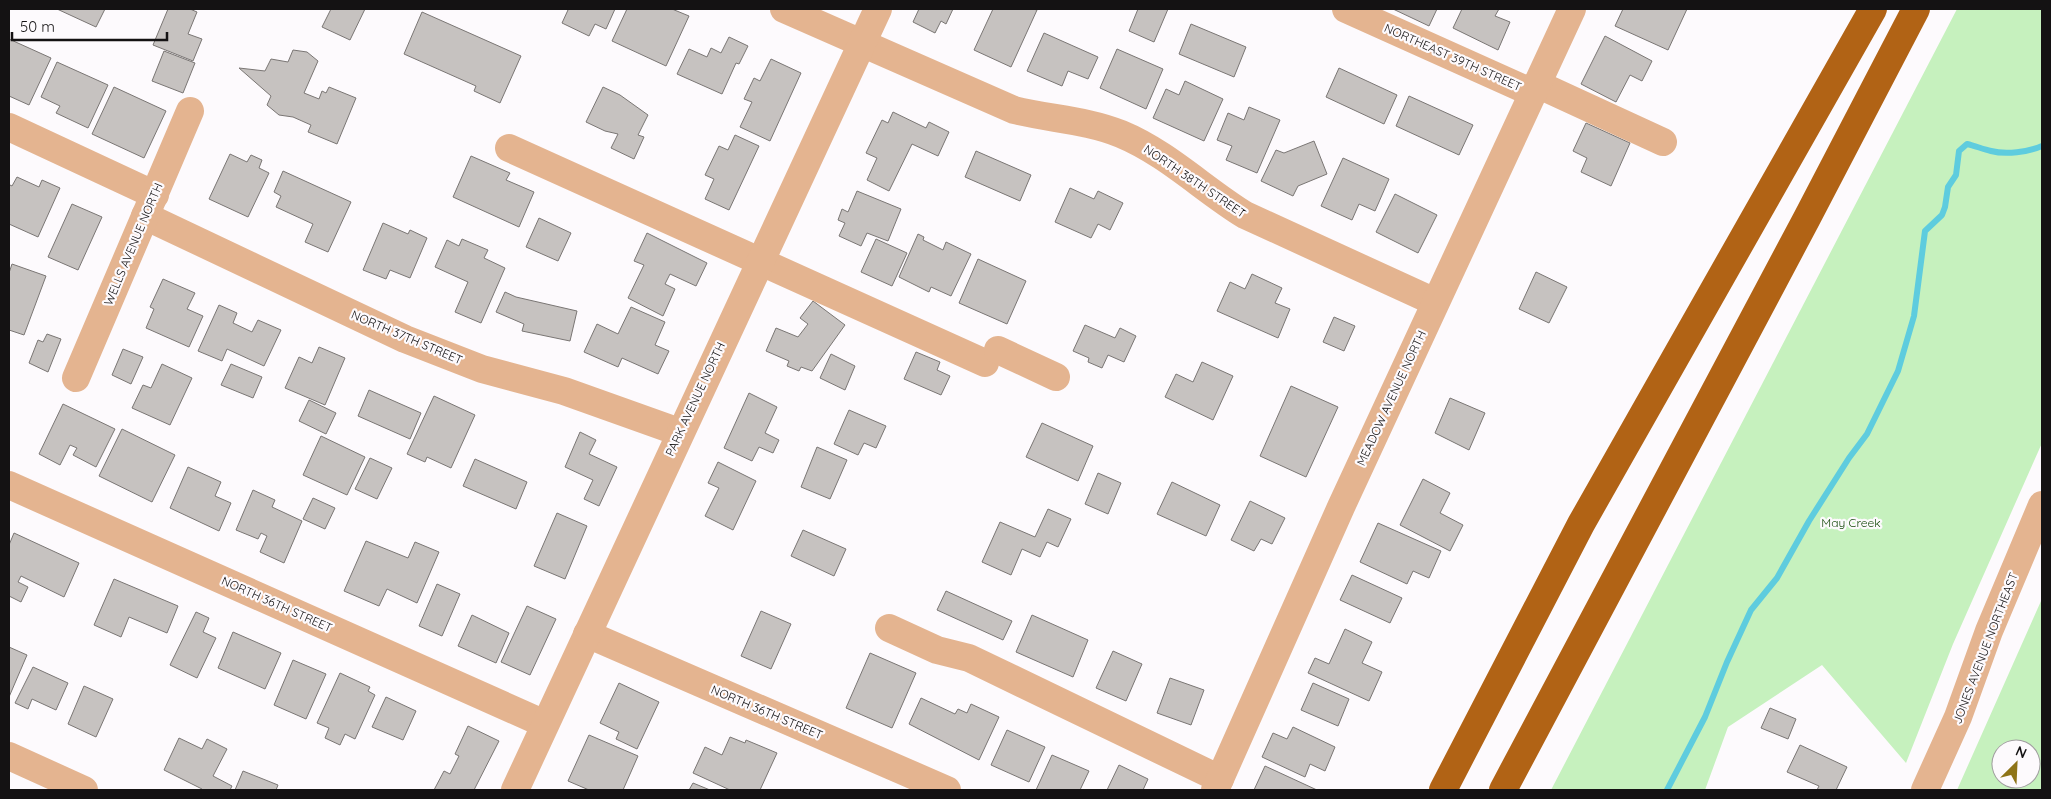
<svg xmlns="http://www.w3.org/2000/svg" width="2051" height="799" font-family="Quicksand,sans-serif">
<rect width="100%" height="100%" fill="#fdfafd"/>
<!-- green -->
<g fill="#c6f1be" fill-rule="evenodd">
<polygon points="1957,9 2042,9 2042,443 1953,644 1906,763 1822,665 1728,727 1705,790 1551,790"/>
<path d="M2042 599V790H1957L2041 601ZM2001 749H2031V779H2001Z"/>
</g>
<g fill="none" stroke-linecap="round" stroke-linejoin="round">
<!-- stream -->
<path stroke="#5eccde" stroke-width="6" d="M1667 790 1705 717 1727 662 1751 610 1777 578 1809 521 1849 458 1867 434 1898 371 1914 316 1925 231 1942 215 1945 207 1948 187 1956 175 1959 151 1967 144C1975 146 1983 149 1991 151 2006 155 2028 152 2042 146"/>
</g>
<!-- building -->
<g fill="#c6c2c0" stroke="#7a7674">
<polygon points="57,9 105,9 96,27"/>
<polygon points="168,9 190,9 197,12 188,34 202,39 193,61 153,45"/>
<polygon points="331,9 365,9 350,40 322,27"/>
<polygon points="566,9 615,9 606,29 595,24 589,36 562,23 568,10"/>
<polygon points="627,9 672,9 689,16 666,66 612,41"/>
<polygon points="919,9 953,9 946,24 941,21 935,33 913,22"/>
<polygon points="993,9 1033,9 1037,10 1011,67 974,50"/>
<polygon points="1138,9 1168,9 1154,42 1129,31"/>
<polygon points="1393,9 1437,9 1429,26"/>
<polygon points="1462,9 1499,9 1495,16 1510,22 1498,50 1453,28"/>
<polygon points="1623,9 1687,9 1668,50 1615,26"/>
<polygon points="422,12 521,56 500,103 474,91 476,86 404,54"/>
<polygon points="1191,24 1246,47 1234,77 1179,54"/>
<polygon points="1044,33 1098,57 1088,79 1068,71 1062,86 1027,71"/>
<polygon points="1605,36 1652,61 1642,81 1630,75 1616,102 1581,84"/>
<polygon points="729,37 748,46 739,64 736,63 722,94 677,74 689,49 707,57 711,48 721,53"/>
<polygon points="9,39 51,58 29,105 9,96"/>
<polygon points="1117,49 1163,69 1146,109 1100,88"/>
<polygon points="293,50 307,52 318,61 304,93 319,99 322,91 326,93 329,87 356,98 337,144 308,132 311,125 293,117 279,115 267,105 271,96 239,68 265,71 271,59 288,62"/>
<polygon points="164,51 195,63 183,93 152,81"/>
<polygon points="771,59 801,73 770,141 740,127 752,102 744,99 754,78 760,81"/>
<polygon points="57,62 108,85 88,128 56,113 60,106 41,97"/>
<polygon points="1339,68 1397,95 1384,124 1326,97"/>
<polygon points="1185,81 1223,99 1204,141 1153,118 1166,89 1179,95"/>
<polygon points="114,87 166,111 144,158 92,134"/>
<polygon points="603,87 620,95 648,115 638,135 644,137 634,159 611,148 618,134 605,131 586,122"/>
<polygon points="1409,96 1473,125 1459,155 1396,126"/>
<polygon points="1249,107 1280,120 1257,173 1226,160 1232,146 1217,140 1228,113 1244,120"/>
<polygon points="893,112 926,128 929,122 949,132 938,156 912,144 889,191 867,180 877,158 866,153 882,120 888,123"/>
<polygon points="1586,123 1630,143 1611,186 1581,172 1587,158 1573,151"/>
<polygon points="735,135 759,146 729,210 705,199 714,179 705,175 719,146 728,150"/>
<polygon points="1314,141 1327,174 1298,186 1293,196 1261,181 1276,150 1284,153"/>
<polygon points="976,151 1031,175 1020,201 965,177"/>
<polygon points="230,154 247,162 251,155 262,160 259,168 269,173 248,217 209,199"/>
<polygon points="471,156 510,173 506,180 534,192 519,227 453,197"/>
<polygon points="1343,158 1389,179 1375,211 1359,204 1352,220 1321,206"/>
<polygon points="283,171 351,202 328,252 305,242 313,224 276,207 281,196 274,192"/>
<polygon points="17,177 39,187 42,180 60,188 38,237 9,224 9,187 10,185 12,186"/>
<polygon points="1070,188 1094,199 1098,191 1123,203 1110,230 1098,224 1091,238 1055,222"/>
<polygon points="857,191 901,209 888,241 867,233 861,246 839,236 845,223 838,220 842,209 848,212"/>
<polygon points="1395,194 1437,215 1418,253 1376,232"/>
<polygon points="72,204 102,217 78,270 48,257"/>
<polygon points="539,218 571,233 558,261 526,247"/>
<polygon points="383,223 408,234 410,230 427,238 410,278 390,270 386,279 363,270"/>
<polygon points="647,233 707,263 696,286 670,274 665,284 675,289 663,316 628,298 644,265 634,261"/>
<polygon points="918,234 924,237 923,240 943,250 946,242 971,254 951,296 931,287 929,292 899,277"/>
<polygon points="462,239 488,250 484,258 505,268 481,323 455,312 468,282 435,267 447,240 459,246"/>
<polygon points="876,239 907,253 892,286 861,272"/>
<polygon points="978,259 1026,281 1007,324 959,303"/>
<polygon points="12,264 46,276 24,335 9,330 9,273"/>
<polygon points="1536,272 1567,287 1549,323 1519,309"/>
<polygon points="1252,274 1282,288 1275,303 1290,309 1278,338 1217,311 1230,282 1245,289"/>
<polygon points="163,279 195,293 187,309 203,316 189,347 146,328 154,309 150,307"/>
<polygon points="505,292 516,297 577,311 570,341 522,331 524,324 496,312"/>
<polygon points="813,301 845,325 812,371 801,367 799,371 787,366 789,361 766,351 776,328 798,337 808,324 800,318"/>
<polygon points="219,305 237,313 233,323 252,332 258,320 281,330 264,366 227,349 222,361 198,351"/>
<polygon points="631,307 665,322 655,345 669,351 658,374 622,358 618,367 584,352 597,324 618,334"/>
<polygon points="1334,317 1355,326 1344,351 1323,342"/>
<polygon points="1085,325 1115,338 1120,328 1136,336 1124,362 1108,355 1102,368 1088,362 1089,358 1073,351"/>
<polygon points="47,334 61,339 48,372 29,363 38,340 43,342"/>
<polygon points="319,347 345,358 325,405 285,388 299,357 312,363"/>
<polygon points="123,349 143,357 131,384 112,375"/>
<polygon points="916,352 940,362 937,370 950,376 941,395 904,379"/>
<polygon points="831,354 855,366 845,390 820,378"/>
<polygon points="1202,362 1233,376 1213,420 1165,397 1176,374 1193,382"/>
<polygon points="162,364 192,378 170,425 132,408 143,385 151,388"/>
<polygon points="231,364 262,377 253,398 221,385"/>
<polygon points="1291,386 1338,407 1306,477 1260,456"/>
<polygon points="369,390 421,413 410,439 358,416"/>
<polygon points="749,393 777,407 765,433 779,440 773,453 759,447 752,461 724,448"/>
<polygon points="434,396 475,415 451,468 427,457 425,462 407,454"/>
<polygon points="1450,398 1485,413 1469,450 1435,433"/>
<polygon points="309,400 336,413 326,434 299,421"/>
<polygon points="63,404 115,429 96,467 73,455 77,448 70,445 60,465 39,454"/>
<polygon points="849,410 886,426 876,448 864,443 858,455 834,444"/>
<polygon points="1042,423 1093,446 1078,481 1026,457"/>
<polygon points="122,429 175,455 152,502 99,476"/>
<polygon points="580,432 596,440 589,454 617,467 599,506 584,499 593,480 565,467"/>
<polygon points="321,436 365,457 347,495 303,475"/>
<polygon points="817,447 847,460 830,499 801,487"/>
<polygon points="370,458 392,468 377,499 355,489"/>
<polygon points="475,459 527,482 516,509 463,486"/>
<polygon points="718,462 756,481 733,530 705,516 719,488 708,483"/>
<polygon points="188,467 221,482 215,496 231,503 219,531 170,508"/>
<polygon points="1098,473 1121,483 1108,514 1085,504"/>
<polygon points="1423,479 1450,493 1440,513 1463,525 1450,551 1400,525"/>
<polygon points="1172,482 1220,505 1206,536 1157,514"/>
<polygon points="253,490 275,500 272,507 302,521 284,563 260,552 267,536 261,533 258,539 236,530"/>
<polygon points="313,498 335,508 325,529 303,519"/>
<polygon points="1250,501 1285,518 1272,544 1261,539 1254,551 1231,540"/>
<polygon points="1048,509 1071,519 1058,547 1047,542 1040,557 1022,549 1011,575 982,562 1000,522 1035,537"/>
<polygon points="557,513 587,526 565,579 534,566"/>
<polygon points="1378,523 1441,551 1429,578 1413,571 1407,584 1360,562"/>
<polygon points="803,530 846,549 834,576 791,556"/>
<polygon points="14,533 79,563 64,597 21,576 18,582 28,587 21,602 9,596 9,545"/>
<polygon points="366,541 408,558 415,542 439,552 417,603 387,589 379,606 344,591"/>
<polygon points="1352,575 1402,598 1390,623 1340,600"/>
<polygon points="114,579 178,606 167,633 129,617 121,637 94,625"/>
<polygon points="437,584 460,594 442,636 419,626"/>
<polygon points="946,591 1012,621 1003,640 937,610"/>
<polygon points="527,606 556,619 530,675 501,662"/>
<polygon points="761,611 791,624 771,669 741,656"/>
<polygon points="196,612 209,618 203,632 216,638 197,678 170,665"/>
<polygon points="472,615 509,633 496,663 458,646"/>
<polygon points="1032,615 1088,640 1073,677 1016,652"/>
<polygon points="1345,629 1372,642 1362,663 1382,672 1369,701 1308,673 1315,658 1329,664"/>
<polygon points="233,632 281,653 265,689 218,668"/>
<polygon points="9,647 27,655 9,697"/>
<polygon points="1113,651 1142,664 1126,701 1096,688"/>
<polygon points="870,653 916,673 892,728 846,708"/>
<polygon points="293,660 326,674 306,719 274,705"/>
<polygon points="33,667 68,683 56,710 32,699 28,709 15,703"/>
<polygon points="340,673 370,687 368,691 375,695 355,739 345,734 340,745 325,738 329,728 317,723"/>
<polygon points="1170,678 1204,690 1191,725 1157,713"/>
<polygon points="619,683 659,702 637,749 616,739 619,732 600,723"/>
<polygon points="1313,683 1349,699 1338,726 1301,710"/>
<polygon points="84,686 113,699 96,737 68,724"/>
<polygon points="386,697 416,711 403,740 372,727"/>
<polygon points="921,698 955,714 958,709 967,713 971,704 999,717 979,760 909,724"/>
<polygon points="1770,708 1796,719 1788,739 1761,728"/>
<polygon points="468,726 499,741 474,790 434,790 444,771 450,774 459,756 455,754"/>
<polygon points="1293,727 1335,747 1325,771 1310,764 1305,777 1262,757 1273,733 1287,739"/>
<polygon points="1007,730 1045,747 1029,782 991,765"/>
<polygon points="589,735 638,756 623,790 589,790 568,781"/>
<polygon points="730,737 745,743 746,740 777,753 760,790 730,790 693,773 705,747 722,755"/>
<polygon points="179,738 202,749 207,739 227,749 213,776 232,786 230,790 201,790 202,789 164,770"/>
<polygon points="1800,745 1847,767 1836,790 1817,790 1819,786 1787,772"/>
<polygon points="1052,755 1089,771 1080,790 1036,790"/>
<polygon points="1119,765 1148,779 1143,790 1107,790"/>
<polygon points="1265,766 1317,790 1254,790"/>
<polygon points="243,771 278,785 276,790 235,790"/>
<polygon points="693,783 710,790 689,790"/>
</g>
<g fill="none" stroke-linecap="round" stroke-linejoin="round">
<!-- minor -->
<g stroke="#e4b490" stroke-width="28">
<path d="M784 9 1014 110C1050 119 1087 120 1121 134 1167 153 1204 190 1245 215L1435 302"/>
<polyline points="1346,9 1533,93"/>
<polyline points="1537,84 1663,142"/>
<polyline points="9,127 155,195"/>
<polyline points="509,148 985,363"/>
<polyline points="145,216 405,339 482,369 564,391 679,432"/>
<polyline points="998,350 1056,377"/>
<polyline points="76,378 190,111"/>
<polyline points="9,485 545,724"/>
<polyline points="889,628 937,650 969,658 1220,779"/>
<polyline points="587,634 947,790"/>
<polyline points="9,756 84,790"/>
<polyline points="515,790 878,9"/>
<polyline points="1215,790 1341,507 1572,9"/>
<polyline points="1925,790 1958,717 1989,631 2042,505"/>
</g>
<!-- highway -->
<g stroke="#b16315" stroke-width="28">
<polyline points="1443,790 1581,524 1873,9"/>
<polyline points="1503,790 1807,218 1916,9"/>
</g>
</g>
<g text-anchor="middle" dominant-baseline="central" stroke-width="4.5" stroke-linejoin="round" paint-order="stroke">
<!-- street labels -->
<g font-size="12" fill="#141213" stroke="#fdfafd">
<text transform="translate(1453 57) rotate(24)">NORTHEAST 39TH STREET</text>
<text transform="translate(1195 181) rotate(34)">NORTH 38TH STREET</text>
<text transform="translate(133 244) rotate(-67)">WELLS AVENUE NORTH</text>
<text transform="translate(407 337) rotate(23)">NORTH 37TH STREET</text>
<text transform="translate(1391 398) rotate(-65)">MEADOW AVENUE NORTH</text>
<text transform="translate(695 399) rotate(-65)">PARK AVENUE NORTH</text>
<text transform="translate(277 604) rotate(24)">NORTH 36TH STREET</text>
<text transform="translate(1985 648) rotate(-69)">JONES AVENUE NORTHEAST</text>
<text transform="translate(767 712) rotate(23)">NORTH 36TH STREET</text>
</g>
<!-- park labels -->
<g font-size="12" fill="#174a0c" stroke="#fdfafd">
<text x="1851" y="522">May Creek</text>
</g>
</g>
<!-- border -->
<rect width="2051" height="799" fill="none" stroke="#141213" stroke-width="20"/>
<!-- north arrow -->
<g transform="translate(2016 764) rotate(24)"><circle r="24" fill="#fdfafd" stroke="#a09d9f"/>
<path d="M0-4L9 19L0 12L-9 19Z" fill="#8e7418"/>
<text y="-8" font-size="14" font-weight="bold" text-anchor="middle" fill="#141213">N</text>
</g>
<!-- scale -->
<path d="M12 32v8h155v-8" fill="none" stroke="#141213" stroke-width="2.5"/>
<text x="20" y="32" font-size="15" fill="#141213" stroke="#fdfafd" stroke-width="4" paint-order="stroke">50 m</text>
</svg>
